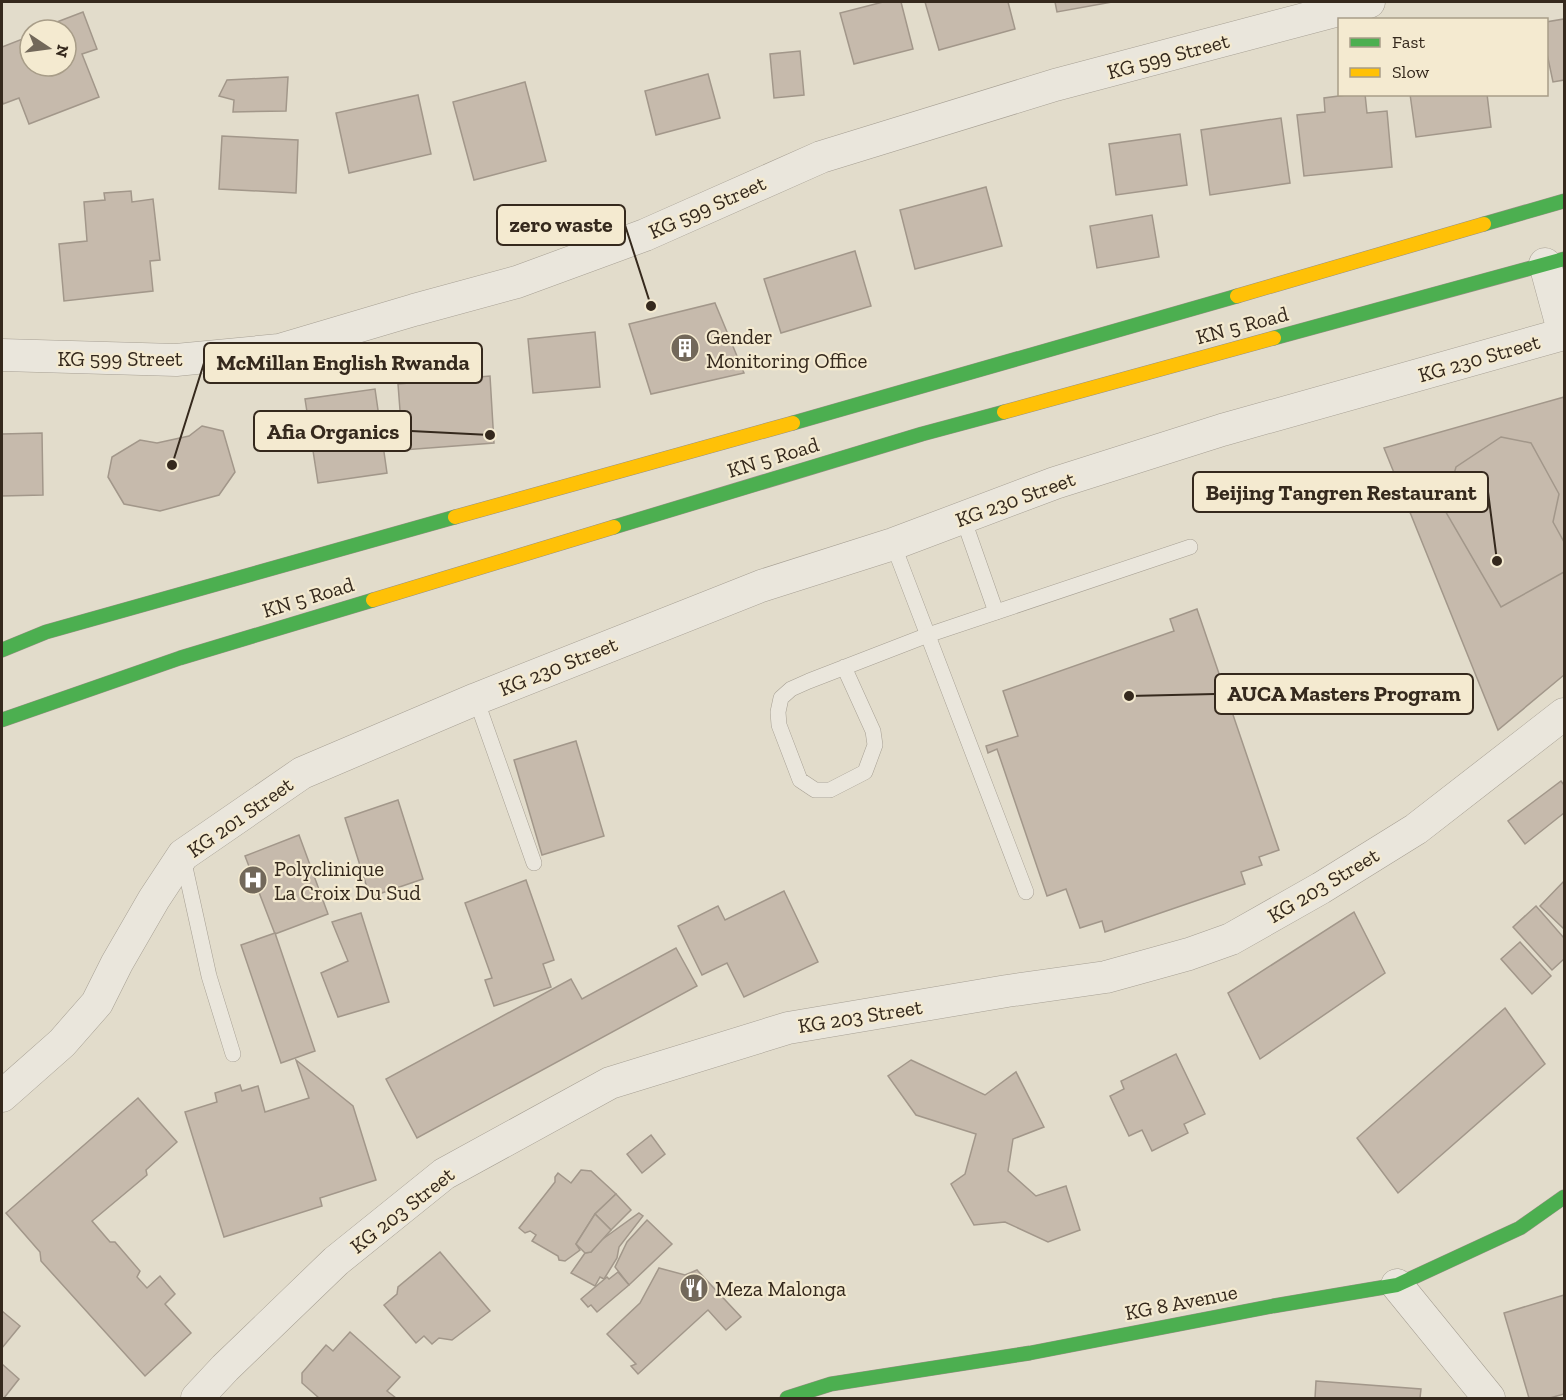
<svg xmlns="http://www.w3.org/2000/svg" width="1566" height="1400" font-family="'Zilla Slab',serif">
<rect width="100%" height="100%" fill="#e2dccb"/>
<!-- building -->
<g fill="#c6baac" stroke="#a2978a" stroke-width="1.5">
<polygon points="883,2 901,2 913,49 854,64 840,13"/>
<polygon points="925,2 1008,2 1015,29 939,50"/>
<polygon points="1055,2 1112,2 1057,12"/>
<polygon points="83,12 97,49 82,54 99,97 29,124 19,98 3,104 2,100 2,47 30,36 30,66 66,66 66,30 36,30"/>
<polygon points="1564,19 1564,80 1553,82 1546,49 1546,22"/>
<polygon points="800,51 804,95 774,98 770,54"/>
<polygon points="708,74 720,118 656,135 645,91"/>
<polygon points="288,77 286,111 233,112 234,100 219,96 227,80"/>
<polygon points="525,82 546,161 474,180 453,102"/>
<polygon points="1354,94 1365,94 1367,113 1387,111 1392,167 1304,176 1297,115 1325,112 1324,98"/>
<polygon points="1410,94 1487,94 1491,127 1416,137"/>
<polygon points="418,95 431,154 349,173 336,113"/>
<polygon points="1281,118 1290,183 1210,195 1201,130"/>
<polygon points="1180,134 1187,185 1116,195 1109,144"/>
<polygon points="222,136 298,140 296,193 219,189"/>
<polygon points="986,187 1002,246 915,269 900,210"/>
<polygon points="131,191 132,202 153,199 160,260 150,261 153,291 64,301 59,244 87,241 84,202 105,200 104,193"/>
<polygon points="1152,215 1159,257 1097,268 1090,226"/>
<polygon points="855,251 871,306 781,333 764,279"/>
<polygon points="715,303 744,373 651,394 629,324"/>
<polygon points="595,332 600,387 533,393 528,339"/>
<polygon points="490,376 494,443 403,450 398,384"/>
<polygon points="375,389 387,473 318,483 305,399"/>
<polygon points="1564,397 1564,675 1498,730 1384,448"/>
<polygon points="202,426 223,431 235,472 219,495 160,511 124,504 108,477 112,457 140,440 157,443 189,436"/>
<polygon points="42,433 43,495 2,496 2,434"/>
<polygon points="1501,437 1531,443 1559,494 1553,522 1564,542 1564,572 1501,607 1444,509 1456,467"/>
<polygon points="1197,609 1279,850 1259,857 1262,865 1241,872 1245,884 1105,932 1102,921 1080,928 1066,889 1047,896 997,749 988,753 986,746 1018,736 1003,691 1174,631 1170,619"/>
<polygon points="576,741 604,836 542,855 514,760"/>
<polygon points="1561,781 1564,785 1564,813 1525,844 1508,821"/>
<polygon points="398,800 423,879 370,897 345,818"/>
<polygon points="299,835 328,914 275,934 245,856"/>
<polygon points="526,880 554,960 543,964 551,987 494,1006 485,980 492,978 465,903"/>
<polygon points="1564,881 1564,929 1540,906"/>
<polygon points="784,891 818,962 744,997 727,963 702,975 678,926 718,906 725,920"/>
<polygon points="1536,906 1564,938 1564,959 1552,970 1513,927"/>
<polygon points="1354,912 1385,973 1260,1059 1228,993"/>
<polygon points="361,913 389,1002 338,1017 321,973 348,961 332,922"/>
<polygon points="275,933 315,1051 281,1063 241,945"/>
<polygon points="1520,942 1551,976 1532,994 1501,959"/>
<polygon points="676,948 697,986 417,1138 386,1079 571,979 582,999"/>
<polygon points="1505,1008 1545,1064 1398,1193 1357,1138"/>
<polygon points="1176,1054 1205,1114 1184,1124 1188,1133 1152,1151 1142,1130 1129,1136 1110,1096 1124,1089 1121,1081"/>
<polygon points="296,1060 353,1106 376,1180 320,1198 322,1206 224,1237 185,1112 217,1102 215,1093 240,1085 242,1091 258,1086 265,1112 309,1098"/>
<polygon points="911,1060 985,1095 1016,1072 1044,1127 1013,1139 1008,1171 1036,1196 1066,1186 1080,1230 1048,1242 1005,1222 974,1225 951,1184 965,1174 976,1134 916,1115 888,1076"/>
<polygon points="138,1098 177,1142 146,1170 147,1175 92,1221 110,1242 115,1242 140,1271 137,1277 147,1288 160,1276 175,1294 165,1304 191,1333 145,1376 41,1261 40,1252 6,1213"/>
<polygon points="651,1135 665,1154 642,1173 627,1154"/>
<polygon points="581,1170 591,1171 616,1194 595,1214 576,1244 580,1250 565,1261 559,1260 558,1256 532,1241 536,1235 530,1231 525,1233 519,1228 555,1182 555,1177 558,1173 571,1183"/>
<polygon points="616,1194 631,1210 611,1230 595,1214"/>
<polygon points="639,1213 643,1216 619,1247 617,1258 604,1279 600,1277 595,1286 571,1273 585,1253 591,1252 600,1241"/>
<polygon points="595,1214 611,1230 591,1252 585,1253 576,1244"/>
<polygon points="647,1220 672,1244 629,1285 615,1267 627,1242"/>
<polygon points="440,1252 490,1311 452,1340 439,1338 432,1344 424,1336 416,1343 384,1305 397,1294 398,1287"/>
<polygon points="659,1268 685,1275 697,1270 741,1317 726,1330 708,1310 638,1374 631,1366 636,1364 607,1334 640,1303"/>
<polygon points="618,1272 629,1285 597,1312 591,1305 588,1307 581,1299 607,1277 609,1279"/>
<polygon points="1564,1295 1564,1394 1550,1398 1529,1398 1504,1313"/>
<polygon points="2,1311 20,1326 2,1348"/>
<polygon points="350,1332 400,1377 387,1391 396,1398 319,1398 302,1383 302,1373 326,1345 333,1351"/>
<polygon points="2,1364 19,1379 4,1398 2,1398"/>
<polygon points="1316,1381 1421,1389 1420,1398 1315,1398"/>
</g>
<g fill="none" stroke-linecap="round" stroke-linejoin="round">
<!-- lane casing -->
<g stroke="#a7a094" stroke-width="16">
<g id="lane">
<polyline points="963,518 996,612"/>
<polyline points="893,544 1026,892"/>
<polyline points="844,667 873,731 875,745 865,772 830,790 815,790 800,780 779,725 778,712 781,698 791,689 809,681 928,635 1190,547"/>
<polyline points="476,699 534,863"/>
<polyline points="183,858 209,976 233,1054"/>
</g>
</g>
<!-- street casing -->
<g stroke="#a7a094" stroke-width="33">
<g id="street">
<polyline points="1545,264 1564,334"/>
<polyline points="2,355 176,360 279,350 414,310 517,282 645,235 821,157 1055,85 1369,2"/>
<polyline points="2,1096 62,1043 97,1003 117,963 154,899 183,855 302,773 476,699 761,586 893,544 1055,483 1222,430 1564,334"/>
<polyline points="1397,1285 1489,1398"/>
<polyline points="197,1398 225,1368 336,1261 444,1174 610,1083 788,1028 1007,991 1106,977 1189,954 1231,939 1321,888 1416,829 1564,714"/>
</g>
</g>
<!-- fast casing -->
<g stroke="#979084" stroke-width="15">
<g id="fast">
<polyline points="1484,224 1564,201"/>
<polyline points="1274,338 1564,259"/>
<polyline points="793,423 1237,296"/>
<polyline points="614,527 922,434 1004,412"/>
<polyline points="2,650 46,632 455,517"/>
<polyline points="2,720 180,658 373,600"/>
<polyline points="787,1398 831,1384 1030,1353 1273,1306 1397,1285 1520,1228 1564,1197"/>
</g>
</g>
<!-- slow casing -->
<g stroke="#979084" stroke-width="15">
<g id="slow">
<polyline points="1237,296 1484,224"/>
<polyline points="1004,412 1274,338"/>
<polyline points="455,517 793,423"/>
<polyline points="373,600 614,527"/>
</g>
</g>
<!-- lane -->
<use href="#lane" stroke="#eae6dc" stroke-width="15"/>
<!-- street -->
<use href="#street" stroke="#eae6dc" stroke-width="32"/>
<!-- fast -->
<use href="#fast" stroke="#4caf50" stroke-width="14"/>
<!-- slow -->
<use href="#slow" stroke="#ffc107" stroke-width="14"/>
</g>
<!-- icons -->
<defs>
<g id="building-disc" transform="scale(1.5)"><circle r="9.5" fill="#72685a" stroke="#f4ead0"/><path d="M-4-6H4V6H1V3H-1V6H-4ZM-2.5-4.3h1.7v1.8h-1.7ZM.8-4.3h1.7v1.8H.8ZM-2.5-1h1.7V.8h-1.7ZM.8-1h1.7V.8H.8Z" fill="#fff"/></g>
<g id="hospital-disc" transform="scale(1.5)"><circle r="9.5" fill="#72685a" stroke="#f4ead0"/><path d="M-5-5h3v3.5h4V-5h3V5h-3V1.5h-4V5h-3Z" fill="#fff"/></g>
<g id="restaurant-disc" transform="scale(1.5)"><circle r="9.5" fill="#72685a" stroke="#f4ead0"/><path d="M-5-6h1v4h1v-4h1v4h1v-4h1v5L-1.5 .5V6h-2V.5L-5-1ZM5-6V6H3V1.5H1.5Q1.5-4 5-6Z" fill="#fff"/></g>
</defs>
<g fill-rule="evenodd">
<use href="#building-disc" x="685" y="348"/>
<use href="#hospital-disc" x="253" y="880"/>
<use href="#restaurant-disc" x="694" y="1288"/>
</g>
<g text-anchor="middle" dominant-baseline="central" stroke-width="4.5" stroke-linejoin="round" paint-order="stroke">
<!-- street labels -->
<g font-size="21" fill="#35291d" stroke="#f4ead0">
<text transform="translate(1168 56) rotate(-15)">KG 599 Street</text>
<text transform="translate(707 207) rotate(-24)">KG 599 Street</text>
<text transform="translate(1242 325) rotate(-15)">KN 5 Road</text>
<text x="120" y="358">KG 599 Street</text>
<text transform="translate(1479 358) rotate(-16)">KG 230 Street</text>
<text transform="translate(773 457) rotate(-17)">KN 5 Road</text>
<text transform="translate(1015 499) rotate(-20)">KG 230 Street</text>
<text transform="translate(308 597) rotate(-17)">KN 5 Road</text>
<text transform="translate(558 666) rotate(-22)">KG 230 Street</text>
<text transform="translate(240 817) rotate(-35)">KG 201 Street</text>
<text transform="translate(1323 885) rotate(-31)">KG 203 Street</text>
<text transform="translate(860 1016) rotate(-9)">KG 203 Street</text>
<text transform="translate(402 1210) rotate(-38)">KG 203 Street</text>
<text transform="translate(1181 1302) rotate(-11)">KG 8 Avenue</text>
</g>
<!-- poi labels -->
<g font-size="21" fill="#35291d" stroke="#f4ead0" text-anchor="start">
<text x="706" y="336">Gender<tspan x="706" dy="24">Monitoring Office</tspan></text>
<text x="274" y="868">Polyclinique<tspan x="274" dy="24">La Croix Du Sud</tspan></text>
<text x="715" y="1288">Meza Malonga</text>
</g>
</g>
<!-- callouts -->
<path fill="none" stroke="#35291d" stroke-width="2" d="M651 306L625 225M172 465L204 363M490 435L411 431M1497 561L1488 492M1129 696L1215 694"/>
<g fill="#35291d" stroke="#f4ead0" stroke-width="2">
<circle cx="651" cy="306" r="6"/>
<circle cx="172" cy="465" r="6"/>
<circle cx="490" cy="435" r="6"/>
<circle cx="1497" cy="561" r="6"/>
<circle cx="1129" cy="696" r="6"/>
</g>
<g fill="#f4ead0" stroke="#35291d" stroke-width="2">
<rect x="497" y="205" width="128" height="40" rx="6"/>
<rect x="204" y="343" width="278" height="40" rx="6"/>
<rect x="254" y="411" width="157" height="40" rx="6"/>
<rect x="1193" y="472" width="295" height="40" rx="6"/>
<rect x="1215" y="674" width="258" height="40" rx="6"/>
</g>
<g font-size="22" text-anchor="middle" font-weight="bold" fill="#35291d">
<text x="561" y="232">zero waste</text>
<text x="343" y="370">McMillan English Rwanda</text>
<text x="333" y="439">Afia Organics</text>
<text x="1341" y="500">Beijing Tangren Restaurant</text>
<text x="1344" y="701">AUCA Masters Program</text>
</g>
<!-- border -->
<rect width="1566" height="1400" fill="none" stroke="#35291d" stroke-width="6"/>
<!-- legend -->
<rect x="1338" y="18" width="210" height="78" fill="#f4ead0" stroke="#a89d88" stroke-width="1.5"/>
<rect x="1350" y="38" width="30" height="9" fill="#4caf50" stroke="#a89d88" stroke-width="1.5"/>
<text x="1392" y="48" font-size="18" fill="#35291d">Fast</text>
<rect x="1350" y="68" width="30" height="9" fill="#ffc107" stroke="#a89d88" stroke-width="1.5"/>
<text x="1392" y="78" font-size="18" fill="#35291d">Slow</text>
<!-- north arrow -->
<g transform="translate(48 48) rotate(103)"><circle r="28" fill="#f4ead0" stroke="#a89d88" stroke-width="1.5"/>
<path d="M0-4.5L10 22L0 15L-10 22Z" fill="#72685a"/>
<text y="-9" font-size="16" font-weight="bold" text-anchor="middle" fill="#35291d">N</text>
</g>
</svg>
